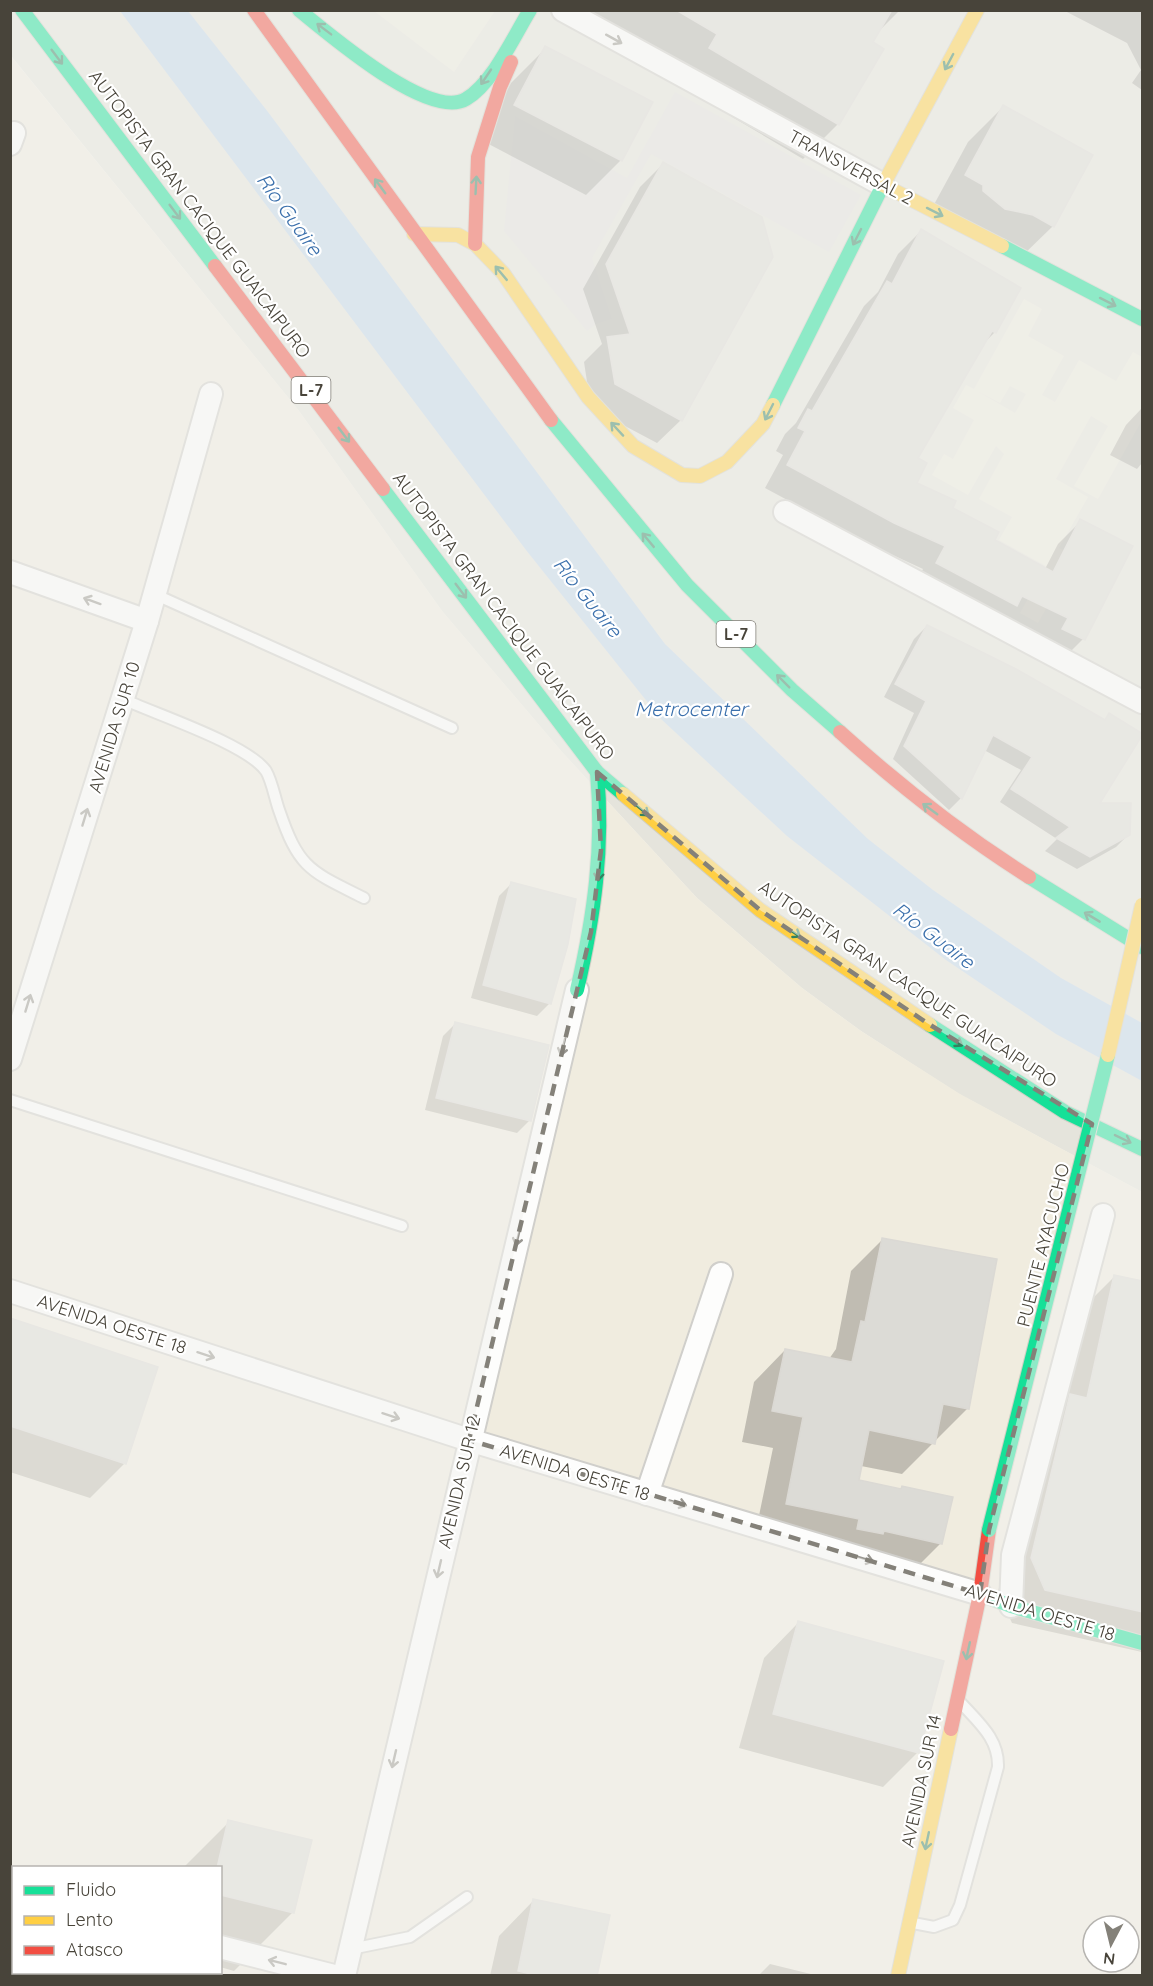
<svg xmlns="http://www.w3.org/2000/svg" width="1153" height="1986" font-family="Quicksand,sans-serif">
<rect width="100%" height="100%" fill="#f2f2ee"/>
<!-- residential -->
<polygon fill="#e5e4dc" points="10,11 1142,11 1142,1192 959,1094 861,1031 802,988 697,898 562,752 442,611 299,411 12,57"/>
<!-- commercial -->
<path fill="#f0ecdf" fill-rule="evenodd" d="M10 55 299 411 442 611 562 752 697 898 802 988 861 1031 960 1094 1142 1192V1975H11ZM14 1868H220V1972H14ZM1093 1926H1129V1962H1093Z"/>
<!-- education -->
<g fill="#eceade" fill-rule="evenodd">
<polygon points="374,11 495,11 454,72"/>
<path d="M1024 299 1042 309 1028 336 1064 356 1042 395 1055 402 1079 360 1116 381 1133 352 1142 357V420L1098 499 1074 486 1108 426 1091 416 1056 479 1088 497 1059 548 1075 557 1038 623 1020 613 1046 566 999 540 1012 517 979 499 1004 454 996 446 968 495 932 475 944 454 953 459 974 420 953 408 966 385 974 389ZM1010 386 1026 394 1015 413 977 391 1000 403Z"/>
</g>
<!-- parking -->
<polygon fill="#e2e1dd" points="675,92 861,195 829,252 651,154 592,258 612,319 596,324 587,331 504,231 515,116 627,178"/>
<!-- water -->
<polygon fill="#c2d7ec" points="120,11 188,11 268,112 665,644 868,839 933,890 1061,978 1142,1023 1142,1081 1056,1034 946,960 787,836 661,719 526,550"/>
<!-- shadow -->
<g fill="#0003">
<polygon points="581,10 900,10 875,35 838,124 803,159 675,83"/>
<polygon points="1063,10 1142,10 1142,90 1132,83 1141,70 1127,43"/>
<polygon points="546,48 621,160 586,195 481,140 511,83"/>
<polygon points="1003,107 1053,226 1018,260 931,210 968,142"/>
<polygon points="663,164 681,420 657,443 591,408 584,362 602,344 583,289 640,187"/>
<polygon points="921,231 1019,288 994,333 983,344 916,459 915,484 993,540 1045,569 1058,544 1081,521 1083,639 1060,662 914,586 923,569 871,545 765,488 783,455 776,451 785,434 796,423 864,306 878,292 898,254"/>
<polygon points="1142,408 1142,463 1137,469 1110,455 1126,425"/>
<polygon points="927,626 1103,721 1110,715 1098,804 1129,834 1116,847 1077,869 1045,851 1057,839 1000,802 1021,770 984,750 961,798 949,810 893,759 914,713 884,697 914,639"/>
<polygon points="512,883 550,1003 537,1016 471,998 499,896"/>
<polygon points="455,1024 530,1120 517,1133 425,1110 443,1036"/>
<polygon points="882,1240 968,1408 902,1474 861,1466 858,1482 900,1490 902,1487 951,1499 940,1544 909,1575 826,1560 828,1550 755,1535 773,1448 742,1442 754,1382 785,1350 829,1359 836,1349 851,1271"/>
<polygon points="1114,1277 1142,1283 1142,1652 1012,1623 998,1592 1036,1429 1081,1310"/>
<polygon points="10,1319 125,1463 90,1498 10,1472"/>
<polygon points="798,1623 918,1752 883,1787 739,1748 764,1658"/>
<polygon points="229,1822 293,1912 234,1971 220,1967 220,1868 183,1868"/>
<polygon points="533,1901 595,1976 490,1976 499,1936"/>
<polygon points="770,1964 819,1976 758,1976"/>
</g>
<!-- building -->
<g fill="#dcdbd6" stroke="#dbd9d4" stroke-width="1.5">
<polygon points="676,10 892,10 873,42 884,49 839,125 709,48 717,34"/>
<polygon points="545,46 653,102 622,161 514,105"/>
<polygon points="1003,105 1093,155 1054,227 1033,215 1005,209 983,191 983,185 965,175"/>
<polygon points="663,162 762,217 773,257 682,421 615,384 607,337 630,334 606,264"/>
<polygon points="921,229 1021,288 996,333 992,331 918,458 927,463 917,483 956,501 953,508 999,532 995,540 1053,572 1080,519 1133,546 1085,640 1062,629 1068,618 1022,596 1017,606 936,563 945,546 894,523 787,465 805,431 798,428 808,409 812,411 887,281 892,284"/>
<polygon points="927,625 1016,669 1105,720 1109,713 1143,734 1100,803 1131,803 1130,835 1090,857 1056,838 1070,827 1011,789 1032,757 993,735 962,799 904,746 926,701 895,684"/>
<polygon points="511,882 576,899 568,944 551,1004 483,985"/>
<polygon points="455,1022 549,1045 531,1121 436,1098"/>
<polygon points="882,1238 997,1259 969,1409 943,1404 935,1444 869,1430 859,1480 901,1489 902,1486 953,1497 942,1544 884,1531 883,1534 857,1529 859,1519 786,1504 803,1417 772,1411 785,1349 852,1362 861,1321 865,1322"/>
<polygon points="1114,1275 1143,1281 1143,1612 1045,1590 1031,1558 1070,1394 1087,1398"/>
<polygon points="10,1318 158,1367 126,1464 10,1426"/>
<polygon points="798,1621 944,1661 919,1753 773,1714"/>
<polygon points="228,1820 312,1840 294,1913 220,1895 220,1868 217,1868"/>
<polygon points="533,1899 610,1915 597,1976 539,1976 518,1971"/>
</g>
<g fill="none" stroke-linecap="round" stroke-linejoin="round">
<!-- lane casing -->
<g stroke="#d0cfcb" stroke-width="14">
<g id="lane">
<polyline points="154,594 452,728"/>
<path d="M123 699C155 714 247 744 266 771 272 781 275 799 279 810 299 869 310 871 364 898"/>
<polyline points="10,1100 402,1226"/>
<path d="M913 1923 934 1927 953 1920 960 1905 998 1767C999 1739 979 1723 961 1703"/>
<polyline points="351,1949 410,1937 467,1897"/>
</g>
</g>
<!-- street casing -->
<g stroke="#d0cfcb" stroke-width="26">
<g id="street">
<polyline points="563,10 883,185"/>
<polyline points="10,144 14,133"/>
<polyline points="785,512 1142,702"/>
<polyline points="10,572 147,621"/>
<polyline points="10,1059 147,621 211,394"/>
<polyline points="10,1291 469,1440 980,1594"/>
<polyline points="647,1494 721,1274"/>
<polyline points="1011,1606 1013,1555 1103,1215"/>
<polyline points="10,1888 14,1889"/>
<polyline points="220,1947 334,1976"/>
<polyline points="344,1976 577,990"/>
</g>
</g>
<!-- fast casing -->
<g stroke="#d0cfc5" stroke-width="16">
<g id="fast">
<polyline points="22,10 215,266"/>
<path d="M299 10C329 34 429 121 466 99 493 83 514 36 530 10"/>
<polyline points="1002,246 1142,319"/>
<polyline points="773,405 883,185"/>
<polyline points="551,420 687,585 792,690 840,732"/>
<polyline points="383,489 597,772 623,794"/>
<polyline points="1029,877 1142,947"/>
<path d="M577 990C594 917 604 847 597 772"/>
<polyline points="930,1025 1065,1112 1142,1149"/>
<polyline points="980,1594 1011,1606 1142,1643"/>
</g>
</g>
<!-- slow casing -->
<g stroke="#d0cfc5" stroke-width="16">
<g id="slow">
<polyline points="977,10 883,185 1002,246"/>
<polyline points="414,234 458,235 475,244 503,273 588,397 633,446 682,475 700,476 727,462 763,424 773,405"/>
<polyline points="623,794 760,910 930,1025"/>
<polyline points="898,1976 951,1729"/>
</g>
</g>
<!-- jam casing -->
<g stroke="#d0cfc5" stroke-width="16">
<g id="jam">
<polyline points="254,10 551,420"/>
<polyline points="475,244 478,157 500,87 511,62"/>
<polyline points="215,266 383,489"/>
<path d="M840 732C900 786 961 834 1029 877"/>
<polyline points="951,1729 980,1594 989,1530"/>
</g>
</g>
<!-- lane -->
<use href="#lane" stroke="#fdfdfc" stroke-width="10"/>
<!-- street -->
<use href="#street" stroke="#fdfdfc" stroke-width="22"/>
<!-- fast -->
<use href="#fast" stroke="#16e098" stroke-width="14"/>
<!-- slow -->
<use href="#slow" stroke="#ffcf43" stroke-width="14"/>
<!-- jam -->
<use href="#jam" stroke="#f24e42" stroke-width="14"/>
<!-- fast-bridge casing -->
<g stroke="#d0cfc5" stroke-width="16" stroke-linecap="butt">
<polyline id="fast-bridge" points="989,1530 1108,1055"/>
</g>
<!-- slow-bridge casing -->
<g stroke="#d0cfc5" stroke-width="16" stroke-linecap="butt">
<polyline id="slow-bridge" points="1108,1055 1142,905"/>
</g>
<!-- fast-bridge -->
<use href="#fast-bridge" stroke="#16e098" stroke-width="14"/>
<!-- slow-bridge -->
<use href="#slow-bridge" stroke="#ffcf43" stroke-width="14"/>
</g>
<!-- one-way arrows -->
<defs><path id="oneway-shaft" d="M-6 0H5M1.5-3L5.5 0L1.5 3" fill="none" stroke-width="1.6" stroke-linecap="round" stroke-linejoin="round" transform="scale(1.5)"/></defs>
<g stroke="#348260">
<use href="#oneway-shaft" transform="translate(324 29) rotate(-143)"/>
<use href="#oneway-shaft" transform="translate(57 57) rotate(53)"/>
<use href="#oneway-shaft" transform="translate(949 62) rotate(118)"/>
<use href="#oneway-shaft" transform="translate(486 77) rotate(124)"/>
<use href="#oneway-shaft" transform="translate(476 185) rotate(-87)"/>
<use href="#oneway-shaft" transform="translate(380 186) rotate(-126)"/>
<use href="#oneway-shaft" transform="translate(175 212) rotate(53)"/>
<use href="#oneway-shaft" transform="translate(935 212) rotate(27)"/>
<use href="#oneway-shaft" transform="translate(857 237) rotate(117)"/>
<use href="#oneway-shaft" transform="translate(501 273) rotate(-130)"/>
<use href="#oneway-shaft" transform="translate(1108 302) rotate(27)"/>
<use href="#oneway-shaft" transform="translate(769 412) rotate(117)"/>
<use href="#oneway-shaft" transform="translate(617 429) rotate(-133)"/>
<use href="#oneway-shaft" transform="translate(344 435) rotate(53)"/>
<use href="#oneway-shaft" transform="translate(648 540) rotate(-130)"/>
<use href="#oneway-shaft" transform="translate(461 591) rotate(53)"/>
<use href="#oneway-shaft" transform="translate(783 681) rotate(-135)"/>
<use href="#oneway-shaft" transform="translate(930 809) rotate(-144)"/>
<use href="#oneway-shaft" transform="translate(642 810) rotate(40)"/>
<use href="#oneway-shaft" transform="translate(599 872) rotate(96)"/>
<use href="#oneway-shaft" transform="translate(1092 917) rotate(-149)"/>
<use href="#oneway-shaft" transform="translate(793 932) rotate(34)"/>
<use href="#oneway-shaft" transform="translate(955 1041) rotate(33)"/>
<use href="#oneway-shaft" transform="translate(1123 1139) rotate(26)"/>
<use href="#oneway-shaft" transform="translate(968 1651) rotate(102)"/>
<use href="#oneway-shaft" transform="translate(927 1841) rotate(102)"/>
</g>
<g stroke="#999791">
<use href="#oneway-shaft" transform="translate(614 39) rotate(29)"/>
<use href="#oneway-shaft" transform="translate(92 601) rotate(-160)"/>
<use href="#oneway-shaft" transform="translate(85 817) rotate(-73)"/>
<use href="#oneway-shaft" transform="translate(28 1003) rotate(-73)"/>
<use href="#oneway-shaft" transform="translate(563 1047) rotate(104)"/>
<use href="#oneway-shaft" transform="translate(518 1237) rotate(104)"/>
<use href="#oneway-shaft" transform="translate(206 1355) rotate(18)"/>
<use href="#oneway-shaft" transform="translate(391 1416) rotate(18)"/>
<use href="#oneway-shaft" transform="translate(678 1503) rotate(17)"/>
<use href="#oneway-shaft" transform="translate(865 1559) rotate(17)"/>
<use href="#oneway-shaft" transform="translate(439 1569) rotate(103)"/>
<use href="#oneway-shaft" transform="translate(394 1759) rotate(103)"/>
<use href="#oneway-shaft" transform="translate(277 1962) rotate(-166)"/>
</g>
<!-- marked area -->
<path d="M0 0H1153V1986H0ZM597 772 760 910 927 1023 1092 1124 989 1530 980 1594 469 1440 591 932 601 850Z" fill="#f2f2ee" fill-opacity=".55" fill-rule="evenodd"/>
<path fill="none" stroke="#848179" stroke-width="4.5" stroke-dasharray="12 8" stroke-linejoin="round" d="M597 772 760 910 927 1023 1092 1124 989 1530 980 1594 469 1440 591 932 601 850Z"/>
<g text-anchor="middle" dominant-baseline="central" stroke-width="4.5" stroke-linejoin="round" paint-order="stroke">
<!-- shield labels -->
<g fill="#fff" stroke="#7f7c75" stroke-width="1.5">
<rect x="291.5" y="377" width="39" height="26" rx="4.5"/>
<rect x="716.5" y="621" width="39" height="26" rx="4.5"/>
</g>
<g font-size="16" font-weight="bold" fill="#48443a">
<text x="311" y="390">L-7</text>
<text x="736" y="634">L-7</text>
</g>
<!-- street labels -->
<g font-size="18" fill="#48443a" stroke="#fff">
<text transform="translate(851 167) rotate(28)">TRANSVERSAL 2</text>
<text transform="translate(200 214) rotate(53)">AUTOPISTA GRAN CACIQUE GUAICAIPURO</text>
<text transform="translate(504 616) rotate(53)">AUTOPISTA GRAN CACIQUE GUAICAIPURO</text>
<text transform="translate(114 727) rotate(-73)">AVENIDA SUR 10</text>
<text transform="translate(908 984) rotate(34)">AUTOPISTA GRAN CACIQUE GUAICAIPURO</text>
<text transform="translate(1043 1245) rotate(-76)">PUENTE AYACUCHO</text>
<text transform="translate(112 1324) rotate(18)">AVENIDA OESTE 18</text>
<text transform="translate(575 1472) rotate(17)">AVENIDA OESTE 18</text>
<text transform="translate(459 1482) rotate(-77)">AVENIDA SUR 12</text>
<text transform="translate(1040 1612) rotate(17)">AVENIDA OESTE 18</text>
<text transform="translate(921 1781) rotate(-78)">AVENIDA SUR 14</text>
</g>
<!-- water labels -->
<g font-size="20" font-style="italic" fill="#3b70ac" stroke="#fff">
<text transform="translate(290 214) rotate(54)">Río Guaire</text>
<text transform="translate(588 597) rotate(51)">Río Guaire</text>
<text x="691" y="708">Metrocenter</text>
<text transform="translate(934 935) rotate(37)">Río Guaire</text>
</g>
</g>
<!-- border -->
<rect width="1153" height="1986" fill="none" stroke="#48443a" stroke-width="24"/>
<!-- legend -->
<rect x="12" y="1866" width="210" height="108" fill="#ffffff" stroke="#b6b4b0" stroke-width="1.5"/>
<rect x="24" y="1886" width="30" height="9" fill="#16e098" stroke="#b6b4b0" stroke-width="1.5"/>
<text x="66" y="1896" font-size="18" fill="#48443a">Fluido</text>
<rect x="24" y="1916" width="30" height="9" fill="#ffcf43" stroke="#b6b4b0" stroke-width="1.5"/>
<text x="66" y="1926" font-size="18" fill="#48443a">Lento</text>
<rect x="24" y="1946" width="30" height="9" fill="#f24e42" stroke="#b6b4b0" stroke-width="1.5"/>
<text x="66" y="1956" font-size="18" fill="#48443a">Atasco</text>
<!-- north arrow -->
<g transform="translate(1111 1944) rotate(187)"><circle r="28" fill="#ffffff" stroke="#b6b4b0" stroke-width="1.5"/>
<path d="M0-4.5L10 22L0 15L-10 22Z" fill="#848179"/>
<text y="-9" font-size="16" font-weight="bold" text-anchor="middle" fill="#48443a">N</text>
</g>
</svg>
